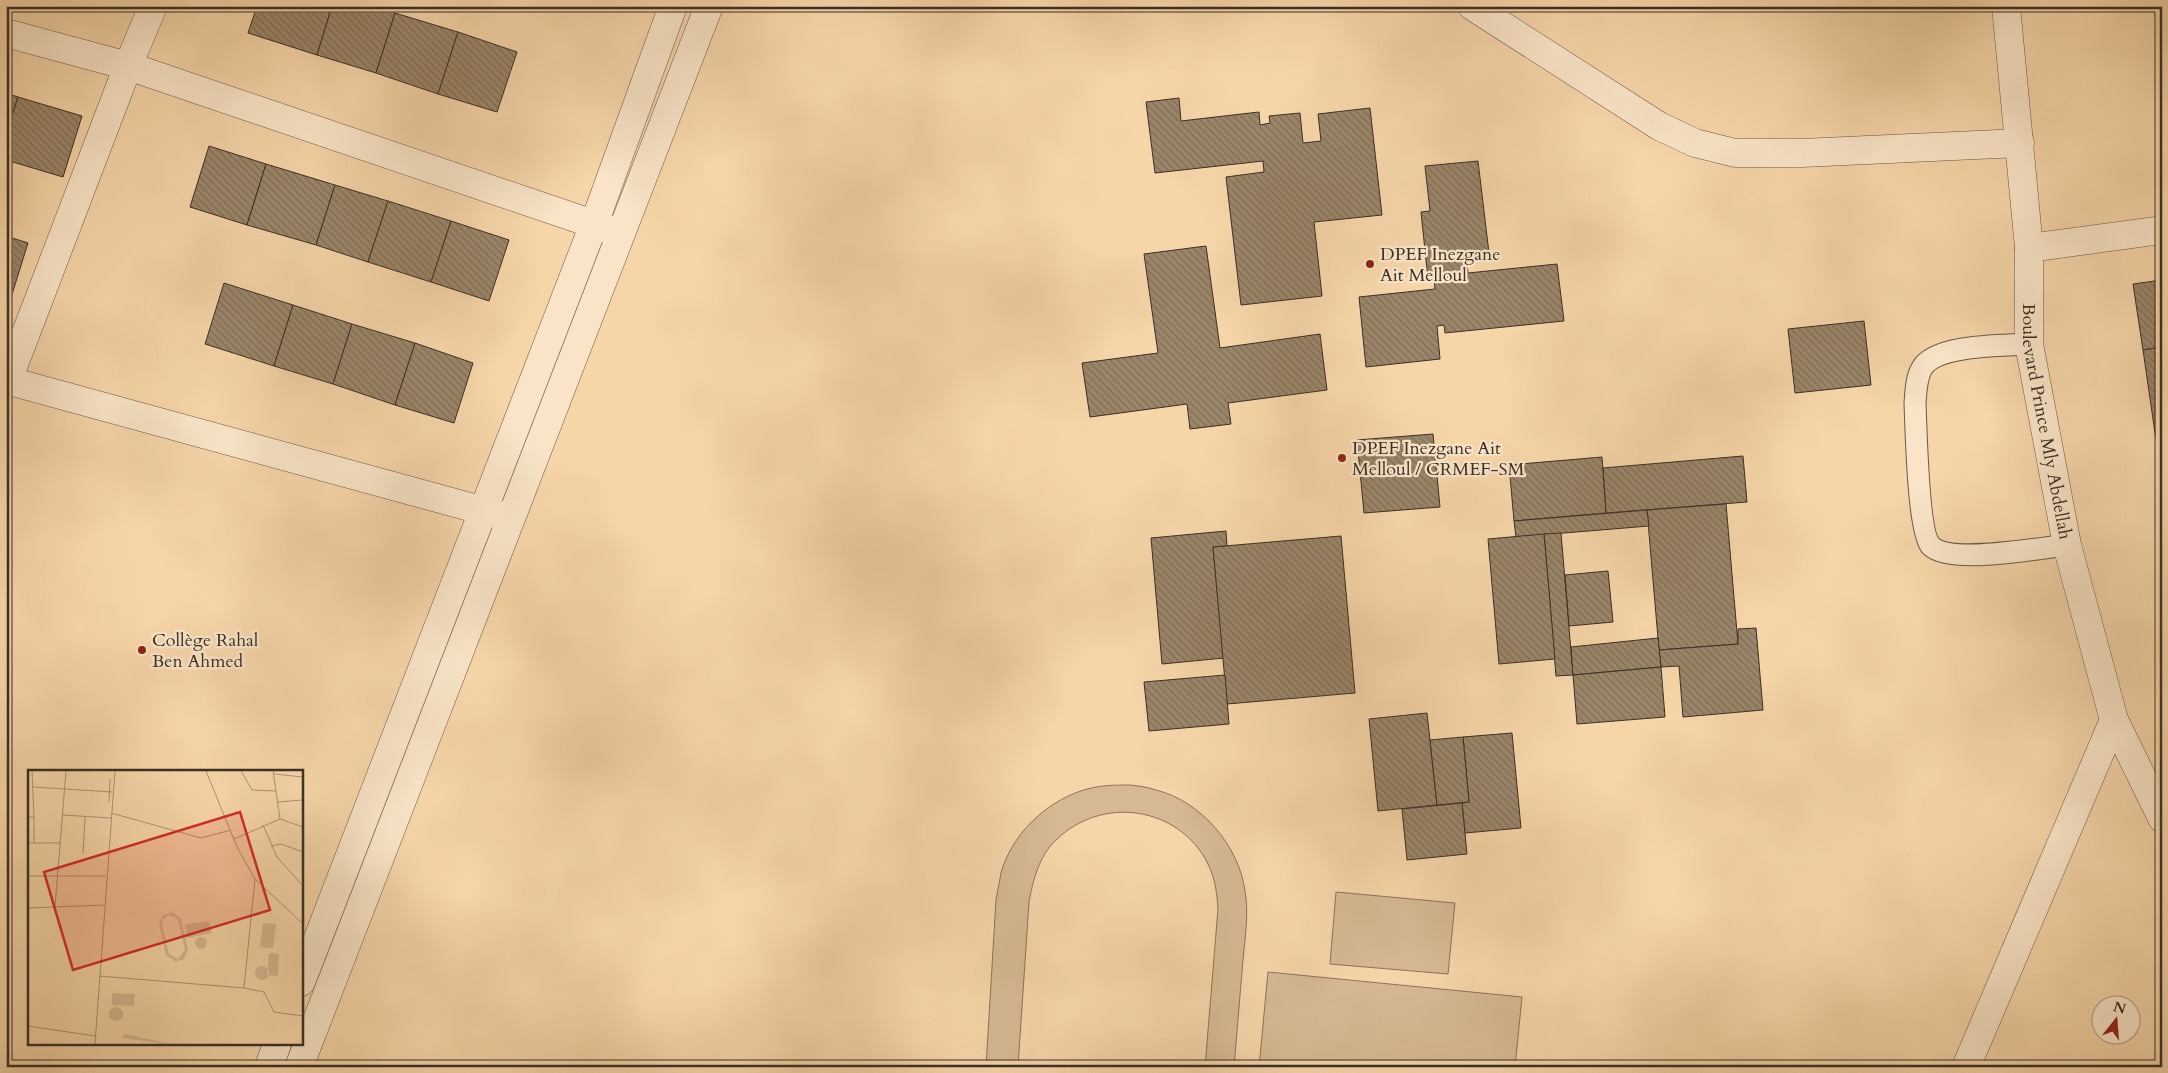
<svg xmlns="http://www.w3.org/2000/svg" width="2168" height="1073" font-family="Cardo,serif">
<defs>
<pattern id="building-back-hatch" width="6" height="6" patternUnits="userSpaceOnUse" patternTransform="scale(1.25)"><rect width="6" height="6" fill="#9b866a"/><path d="M-1 5l2 2M0 0l6 6M5-1l2 2" fill="none" stroke="#7f6e57"/></pattern>
</defs>
<rect width="100%" height="100%" fill="#f6d5a9"/>
<filter id="stains"><feTurbulence type="fractalNoise" baseFrequency=".004" numOctaves="4"/><feColorMatrix values="0 0 0 0 .2 0 0 0 0 .09 0 0 0 0 .02 0 0 0 .5 -.17"/></filter>
<radialGradient id="worn" r=".72"><stop offset=".6" stop-color="#630" stop-opacity="0"/><stop offset="1" stop-color="#630" stop-opacity=".3"/></radialGradient>
<!-- garden -->
<g fill="#d6b993" stroke="#88745c">
<path d="M1130 785C1139 786 1148 787 1156 790 1201 801 1239 846 1245 891 1249 913 1245 937 1243 960 1240 995 1237 1031 1234 1067H1205L1218 909C1217 893 1215 878 1208 864 1179 806 1102 795 1056 840 1039 856 1033 880 1029 902L1018 1067H986L996 900C998 891 999 882 1001 873 1013 829 1057 791 1103 786 1112 785 1121 785 1130 785Z"/>
<polygon points="1336,892 1455,903 1448,974 1330,964"/>
<polygon points="1268,972 1522,997 1515,1067 1259,1067"/>
</g>
<!-- building -->
<g fill="url(#building-back-hatch)" stroke="#393026">
<polygon points="257,6 332,6 317,55 248,33"/>
<polygon points="332,6 375,6 395,13 376,73 317,55"/>
<polygon points="395,13 458,32 438,94 376,73"/>
<polygon points="458,32 517,52 497,112 438,94"/>
<polygon points="6,93 18,97 6,134"/>
<polygon points="18,97 82,116 63,177 6,160 6,134"/>
<polygon points="1179,98 1181,121 1259,112 1260,125 1270,123 1269,116 1300,113 1303,143 1321,141 1318,114 1370,108 1382,215 1314,222 1322,296 1241,305 1226,177 1264,172 1263,161 1155,173 1146,102"/>
<polygon points="209,146 266,164 247,225 190,207"/>
<polygon points="1478,161 1489,253 1466,256 1468,273 1557,264 1564,321 1445,333 1444,325 1437,326 1440,359 1366,367 1359,297 1435,289 1434,278 1428,279 1421,212 1430,211 1425,166"/>
<polygon points="266,164 335,185 316,245 247,225"/>
<polygon points="335,185 388,201 368,262 316,245"/>
<polygon points="388,201 451,221 431,282 368,262"/>
<polygon points="451,221 509,240 489,301 431,282"/>
<polygon points="6,236 28,243 9,304 6,303"/>
<polygon points="1206,246 1220,348 1320,334 1327,390 1228,403 1231,424 1190,429 1187,404 1090,417 1082,363 1158,353 1144,254"/>
<polygon points="2162,280 2162,347 2143,350 2133,284"/>
<polygon points="224,283 293,305 274,366 205,344"/>
<polygon points="293,305 352,324 333,384 274,366"/>
<polygon points="1864,321 1871,385 1795,393 1788,329"/>
<polygon points="352,324 415,343 395,405 333,384"/>
<polygon points="415,343 473,363 454,423 395,405"/>
<polygon points="2162,347 2162,431 2155,433 2143,350"/>
<polygon points="2162,431 2162,468 2155,433"/>
<polygon points="1433,434 1440,507 1364,513 1357,440"/>
<polygon points="1743,456 1747,502 1606,513 1603,468"/>
<polygon points="1602,457 1606,513 1514,521 1509,465"/>
<polygon points="1726,504 1738,644 1659,650 1647,510"/>
<polygon points="1647,510 1649,526 1516,537 1514,521"/>
<polygon points="1226,531 1227,546 1213,547 1224,658 1162,664 1151,538"/>
<polygon points="1561,533 1573,675 1556,676 1544,534"/>
<polygon points="1544,534 1555,659 1499,664 1488,539"/>
<polygon points="1341,536 1355,693 1227,704 1213,547"/>
<polygon points="1608,571 1613,622 1569,626 1565,575"/>
<polygon points="1756,628 1763,710 1683,717 1679,666 1661,667 1659,650 1738,644 1738,629"/>
<polygon points="1658,638 1661,667 1573,675 1571,647"/>
<polygon points="1661,667 1665,717 1577,724 1573,675"/>
<polygon points="1225,675 1229,724 1149,731 1144,682"/>
<polygon points="1427,713 1437,805 1378,811 1369,719"/>
<polygon points="1512,733 1521,828 1465,833 1462,803 1469,802 1463,737"/>
<polygon points="1463,737 1469,802 1437,805 1430,740"/>
<polygon points="1462,803 1467,854 1407,860 1402,809"/>
</g>
<g fill="none" stroke-linecap="round" stroke-linejoin="round">
<!-- lane casing -->
<g stroke="#685947" stroke-width="23">
<path id="lane" d="M2029 344C2004 346 1936 344 1922 368 1916 378 1916 392 1915 403 1916 426 1918 533 1931 546 1951 565 2039 548 2067 545"/>
</g>
<!-- street casing -->
<g stroke="#685947" stroke-width="29">
<g id="street">
<polyline points="1472,6 1659,126 1695,143 1735,153 1802,153 2020,143"/>
<path id="s1" d="M2006 6 2029 248V344L2067 545 2114 720 2162 818"/>
<polyline points="6,33 128,66 611,230"/>
<polyline points="2029,248 2162,230"/>
<polyline points="6,380 499,515"/>
<polyline points="8,380 128,66 153,6"/>
<polyline points="301,982 594,224 673,6"/>
<polyline points="269,1067 277,1044"/>
<polyline points="299,1067 709,6"/>
<polyline points="1966,1067 2114,720"/>
</g>
</g>
<!-- lane -->
<use href="#lane" stroke="#f9e4c7" stroke-width="21"/>
<!-- street -->
<use href="#street" stroke="#f9e4c7" stroke-width="28"/>
</g>
<!-- markers -->
<g fill="#8f2418" stroke="#f9e4c7" stroke-width="2">
<circle cx="1370" cy="264" r="5"/>
<circle cx="1342" cy="458" r="5"/>
<circle cx="142" cy="650" r="5"/>
</g>
<g text-anchor="middle" dominant-baseline="central" stroke-width="4.5" stroke-linejoin="round" paint-order="stroke">
<!-- poi labels -->
<g font-size="18" fill="#393026" stroke="#f9e4c7" text-anchor="start">
<text x="1380" y="254">DPEF Inezgane<tspan x="1380" dy="21">Ait Melloul</tspan></text>
<text x="1352" y="448">DPEF Inezgane Ait<tspan x="1352" dy="21">Melloul / CRMEF-SM</tspan></text>
<text x="152" y="640">Collège Rahal<tspan x="152" dy="21">Ben Ahmed</tspan></text>
</g>
<!-- street labels -->
<g font-size="18" fill="#393026" stroke="#f9e4c7">
<text stroke="none"><textPath href="#s1" startOffset="418">Boulevard Prince Mly Abdellah</textPath></text>
</g>
</g>
<!-- overview -->
<g transform="translate(28 770)">
<rect width="275" height="275" fill="#f6d5a9"/>
<path d="M145 142 153 149 160 180 156 189 148 192 138 185 131 154 135 145ZM141 145 150 149 157 180 150 189 141 184 134 156 135 149ZM181 151 184 163 160 168 157 155ZM235 153 248 154 245 178 232 177ZM167 173a6 6 0 1 1 12 0a6 6 0 1 1-12 0ZM241 183 251 184 250 206 239 205ZM227 203a7 7 0 1 1 14 0a7 7 0 1 1-14 0ZM84 223 107 224 106 236 84 235ZM81 244a7 7 0 1 1 14 0a7 7 0 1 1-14 0ZM96 264 138 273V274L95 268Z" fill="#d6b993" fill-rule="evenodd"/>
<path fill="none" stroke="#aa9375" stroke-width="1" d="M178 1 209 77 227 109 275 154M213 1 224 20 248 21M245 1 252 49M246 4 275 7M5 17 84 22M81 32 82 9M250 32 275 30M83 43 173 68 203 60M35 45 83 48M0 47H6L4 1M235 55 249 87 275 116M206 69 252 49 275 57M0 73H32M6 73V47M243 76 253 74 275 82M55 84 57 47M0 106H78M27 137 38 1M0 138 76 135M71 206 216 218 227 109M216 218 236 222 246 242 275 246M0 256 67 266M67 274 87 1"/>
<path fill="#d62828" fill-opacity="0.15" stroke="#d62828" stroke-width="2.5" d="M212 42 242 140 45 200 16 102Z"/>
<rect width="275" height="275" fill="none" stroke="#393026" stroke-width="2.5"/>
</g>
<!-- margin -->
<rect width="2168" height="1073" fill="none" stroke="#f6d5a9" stroke-width="25"/>
<rect x="8" y="8" width="2153" height="1058" fill="none" stroke="#393026" stroke-width="2.5"/>
<rect x="12" y="12" width="2143" height="1048" fill="none" stroke="#393026"/>
<!-- north arrow -->
<g transform="translate(2116 1020) rotate(17)"><circle r="24" fill="#f9e4c7" stroke="#ac9c87"/>
<path d="M0-4L9 19L0 12L-9 19Z" fill="#8f2418"/>
<text y="-8" font-size="14" font-weight="bold" text-anchor="middle" fill="#393026">N</text>
</g>
<rect width="100%" height="100%" filter="url(#stains)"/>
<rect width="100%" height="100%" fill="url(#worn)"/>
</svg>
